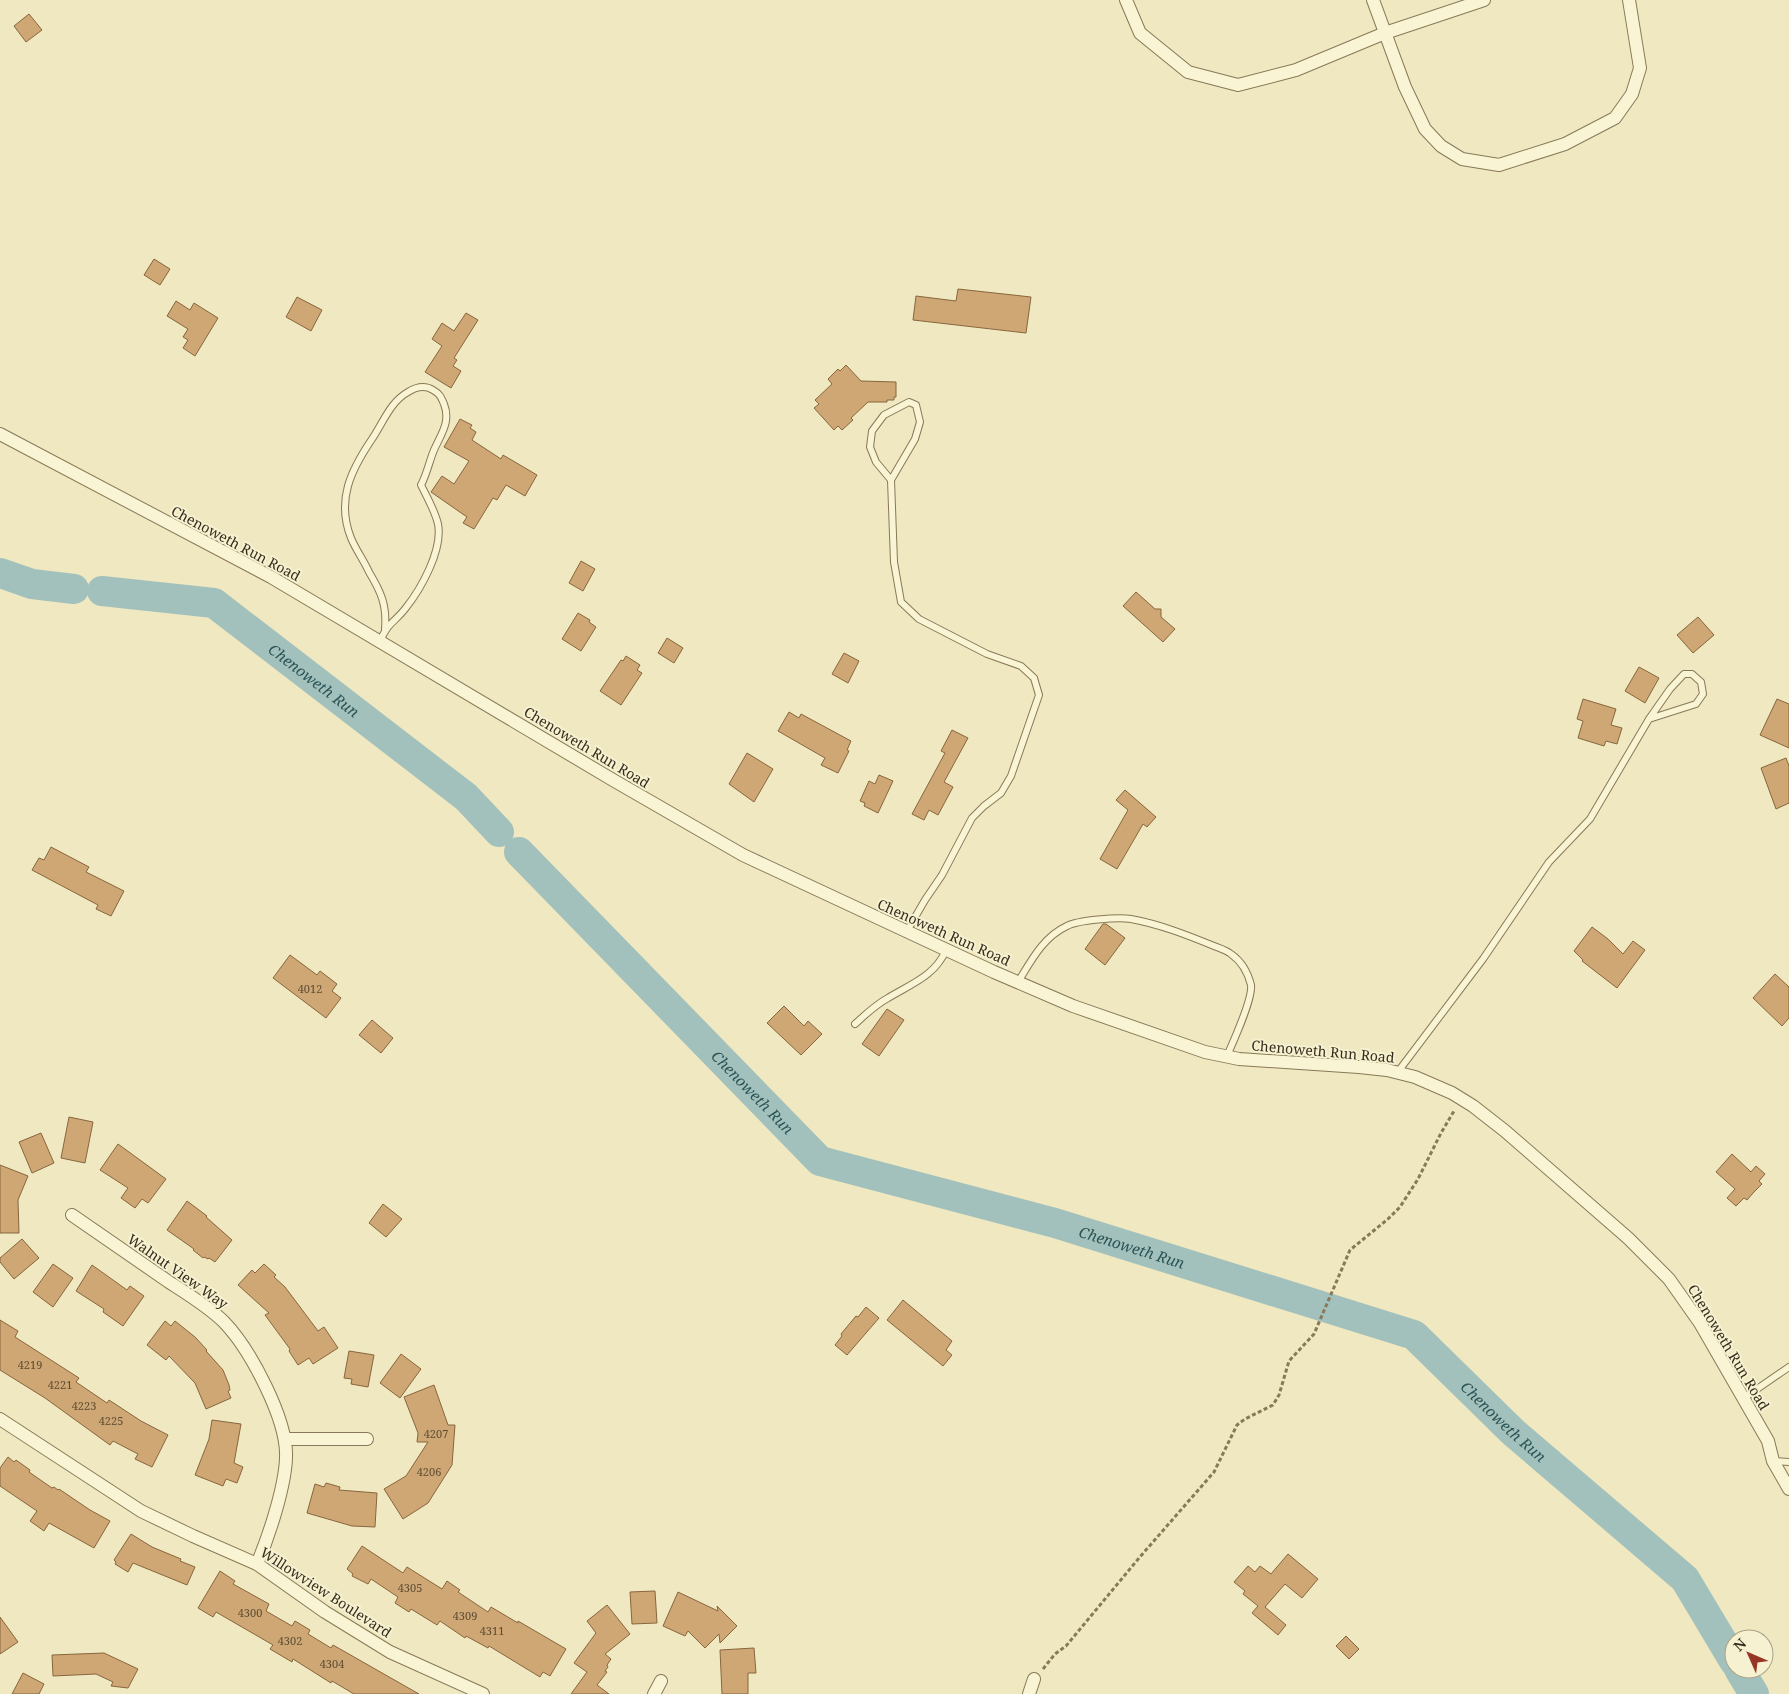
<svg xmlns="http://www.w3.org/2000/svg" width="1789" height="1694" font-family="'Noto Serif',serif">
<rect width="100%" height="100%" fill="#efe8c0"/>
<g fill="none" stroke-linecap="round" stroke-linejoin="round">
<!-- river -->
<g stroke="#a3c1bc" stroke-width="30">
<polyline points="0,573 32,584 74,589"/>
<path id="s1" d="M102 591 214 603 466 797 499 832"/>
<path id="s2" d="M519 852 820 1161 1055 1223 1414 1335 1513 1432 1685 1579 1734 1661"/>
<polyline points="1739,1669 1754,1694"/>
</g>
</g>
<!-- building -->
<g fill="#cea775" stroke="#88663d">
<polygon points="29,14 42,30 26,42 14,26"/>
<polygon points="154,259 170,269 160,285 144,275"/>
<polygon points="958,289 1031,297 1026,333 913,320 916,296 956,301"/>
<polygon points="297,297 322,310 311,331 286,317"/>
<polygon points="176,301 190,310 194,303 218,318 195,356 183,348 188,340 183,337 188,329 167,316"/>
<polygon points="466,313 478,320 454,358 457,360 453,366 461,371 451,388 425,372 442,346 432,339 442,323 454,331"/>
<polygon points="846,365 861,381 896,382 896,397 894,397 894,400 887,400 887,402 868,402 851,418 853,420 842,430 838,426 834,430 814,408 819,404 815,400 832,384 828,379 838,369 840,371"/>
<polygon points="460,419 472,425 470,428 476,432 472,440 501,459 503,455 537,475 525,496 506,485 497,500 493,498 474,529 463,523 467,517 431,492 442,476 454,484 469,461 444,447"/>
<polygon points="581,561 595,569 583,591 569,583"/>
<polygon points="1136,592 1155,609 1161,609 1161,617 1175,629 1163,642 1123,606"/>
<polygon points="578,613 590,620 589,622 596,627 581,651 562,639"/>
<polygon points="1698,617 1714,635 1693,653 1677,635"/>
<polygon points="667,638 683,648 674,663 658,653"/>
<polygon points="844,653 859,661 848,683 832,674"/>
<polygon points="626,656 640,665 637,670 642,673 621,705 600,691 621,660 623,661"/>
<polygon points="1639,667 1659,678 1645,703 1625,691"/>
<polygon points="1583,699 1616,709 1611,725 1622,728 1617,744 1606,741 1604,746 1578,738 1583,721 1577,719"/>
<polygon points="1777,699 1789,704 1789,748 1760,735"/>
<polygon points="789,712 799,718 801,714 851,741 847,750 849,751 838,773 821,765 825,758 778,731"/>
<polygon points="952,730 968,738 944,782 953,787 938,815 929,810 924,820 912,814 945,753 941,751"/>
<polygon points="747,753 773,769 754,802 729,784"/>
<polygon points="1786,758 1789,766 1789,803 1776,809 1761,768"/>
<polygon points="879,775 893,781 878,813 864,806 865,803 860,801 869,781 875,784"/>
<polygon points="1125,790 1156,817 1147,827 1143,824 1117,869 1100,859 1128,810 1116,800"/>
<polygon points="51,847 89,867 86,872 124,891 111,916 96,909 98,905 32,870 39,858 44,860"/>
<polygon points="1103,924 1106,924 1125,938 1105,965 1085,949"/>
<polygon points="1592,927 1608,939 1623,954 1633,941 1645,950 1617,988 1582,961 1583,960 1574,951"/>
<polygon points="290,955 317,975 320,971 337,984 332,991 341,998 326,1018 273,978"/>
<polygon points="1775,974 1789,987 1789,1018 1782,1026 1753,998"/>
<polygon points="784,1006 804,1026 808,1021 822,1034 801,1055 767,1023"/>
<polygon points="887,1009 904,1020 879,1056 862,1044"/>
<polygon points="372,1020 393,1038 381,1053 359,1035"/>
<polygon points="69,1117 93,1122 85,1163 61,1158"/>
<polygon points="41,1133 54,1163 32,1173 19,1142"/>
<polygon points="118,1144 166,1179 148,1203 142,1199 135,1208 121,1198 128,1188 100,1170"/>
<polygon points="1732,1154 1751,1172 1756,1166 1765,1174 1759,1181 1762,1184 1754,1192 1747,1200 1744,1198 1736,1206 1727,1198 1735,1189 1716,1172"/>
<polygon points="0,1165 28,1176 18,1200 19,1233 0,1233"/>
<polygon points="187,1201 207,1216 206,1217 232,1240 215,1262 209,1258 208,1259 204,1257 203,1258 193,1250 194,1249 167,1230"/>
<polygon points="383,1204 402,1219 386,1237 369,1223"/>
<polygon points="22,1239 39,1258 14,1279 0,1262 0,1258"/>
<polygon points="53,1264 73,1278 53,1307 33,1292"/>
<polygon points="264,1264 276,1275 274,1277 285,1287 318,1331 324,1327 338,1348 313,1364 309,1358 298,1365 289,1351 290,1349 265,1315 269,1313 238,1285 252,1270 255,1273"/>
<polygon points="92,1265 127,1290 130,1286 144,1296 123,1326 103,1312 104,1309 76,1291"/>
<polygon points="903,1300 952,1341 946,1350 952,1355 943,1366 887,1320"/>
<polygon points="866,1307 879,1318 847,1355 835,1345 842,1336 841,1334 856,1316 858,1317"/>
<polygon points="0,1320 18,1331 15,1337 79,1378 76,1382 107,1403 109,1400 141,1421 168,1435 152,1467 135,1459 138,1454 113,1441 110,1445 45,1398 0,1370"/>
<polygon points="165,1321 171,1326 175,1321 195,1337 207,1350 206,1351 223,1370 229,1385 230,1390 228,1391 231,1398 206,1409 195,1383 169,1356 166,1360 147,1345"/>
<polygon points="349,1351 374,1355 368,1387 351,1384 352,1379 344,1378"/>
<polygon points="401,1354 421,1369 400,1398 380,1383"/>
<polygon points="434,1385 448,1425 455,1425 452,1465 428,1503 403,1519 384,1489 406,1476 428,1442 417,1442 418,1433 404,1397"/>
<polygon points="212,1420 241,1424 234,1463 243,1467 237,1483 226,1479 223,1486 195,1475 209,1439"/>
<polygon points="8,1457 14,1462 16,1460 30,1470 29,1472 52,1488 54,1487 58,1490 59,1489 90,1510 110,1521 94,1548 49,1523 44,1531 30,1521 37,1511 0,1486 0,1468"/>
<polygon points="326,1483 340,1487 339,1490 377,1493 375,1527 352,1526 307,1513 315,1484 324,1487"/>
<polygon points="131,1534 152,1547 181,1559 180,1561 195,1567 187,1585 133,1563 128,1572 115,1564 116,1562 114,1560"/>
<polygon points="362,1546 403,1573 407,1567 442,1589 447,1581 460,1590 458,1592 488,1612 491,1607 518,1623 518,1621 566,1649 550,1676 543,1672 540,1677 489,1646 488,1648 466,1636 465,1638 440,1621 437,1625 411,1609 409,1612 395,1603 398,1597 371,1579 368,1584 352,1576 353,1574 347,1569"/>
<polygon points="1288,1554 1318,1579 1302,1598 1285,1584 1265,1607 1286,1625 1278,1635 1252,1613 1258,1606 1243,1594 1245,1591 1234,1582 1248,1566 1255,1572 1260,1566 1271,1574"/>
<polygon points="220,1571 235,1581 233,1584 269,1604 266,1611 292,1626 295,1621 310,1630 308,1634 331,1648 333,1645 419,1694 354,1694 332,1681 331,1683 293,1659 292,1662 270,1649 273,1645 216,1612 213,1617 198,1608"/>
<polygon points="655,1591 657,1623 632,1624 630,1592"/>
<polygon points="678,1592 718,1611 717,1606 737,1626 720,1643 719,1634 705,1648 688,1631 685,1636 663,1626"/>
<polygon points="607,1605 630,1634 605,1654 611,1659 607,1665 608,1667 605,1671 607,1672 597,1685 609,1694 571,1694 587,1672 574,1663 596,1633 587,1621"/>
<polygon points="0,1617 18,1642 0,1654"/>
<polygon points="1346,1636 1359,1649 1349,1659 1336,1646"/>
<polygon points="754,1648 756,1673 748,1673 748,1694 722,1694 720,1650"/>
<polygon points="104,1653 138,1669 128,1688 111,1686 113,1682 96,1674 53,1676 52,1655"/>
<polygon points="23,1673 44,1684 39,1694 12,1694"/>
</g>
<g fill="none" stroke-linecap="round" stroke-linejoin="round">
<!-- service casing -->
<g stroke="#887958" stroke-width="8">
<g id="service">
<polyline points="891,480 915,439 920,422 916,405 909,402 884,415 872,431 870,447 876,462 891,480 894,562 901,602 919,619 987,654 1021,666 1034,678 1039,695 1011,776 1001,793 984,806 972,818 942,875 925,900 907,931"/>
<path d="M380 642C387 623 394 623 405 609 421 589 443 550 438 524 435 511 427 497 421 485 427 474 429 462 434 450 441 434 451 422 444 404 441 397 440 394 433 390 425 385 416 387 408 392 390 402 383 423 372 439 351 470 336 500 351 538 356 550 364 561 369 572 381 592 387 605 385 629"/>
<path d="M1018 982C1031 961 1043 937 1067 926 1078 920 1118 917 1131 919 1159 924 1187 935 1214 946 1219 948 1226 950 1231 954 1241 961 1248 973 1251 985 1253 999 1233 1042 1227 1056"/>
<path d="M855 1024C865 1015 875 1005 888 998 911 984 935 976 946 950"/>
<polyline points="1397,1073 1483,959 1549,862 1590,819 1649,719 1670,689 1684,674 1692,674 1701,682 1703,694 1696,704 1649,719"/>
<polyline points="1744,1398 1789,1367"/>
<polyline points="1774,1461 1789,1462"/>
</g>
</g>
<!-- minor casing -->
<g stroke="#887958" stroke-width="14">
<g id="minor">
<polyline points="1126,0 1140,33 1188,72 1238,85 1296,70 1385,33 1484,0"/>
<polyline points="1373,0 1405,87 1425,129 1441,146 1462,159 1499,165 1565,144 1615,118 1632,94 1640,68 1629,0"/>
<polyline points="0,434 271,577 613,780 743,855 994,972 1073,1006 1205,1052 1239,1059 1359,1067 1387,1070 1415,1077 1452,1093 1473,1106 1505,1131 1628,1238 1669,1279 1700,1323 1768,1441 1773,1461 1789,1489"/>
<path d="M72 1215C104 1237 136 1259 169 1282 186 1293 209 1307 224 1322 250 1349 288 1420 286 1458 285 1487 269 1536 257 1564"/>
<polyline points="0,1419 141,1511 193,1536 257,1564 325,1612 390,1652 483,1694"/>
<polyline points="285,1439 367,1439"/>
<polyline points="654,1694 661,1681"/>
<polyline points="1029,1694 1034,1679"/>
</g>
</g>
<!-- path -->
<polyline stroke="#887958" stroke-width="3" stroke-dasharray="4 2.5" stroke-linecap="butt" points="1043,1669 1055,1654 1066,1646 1139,1558 1214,1472 1237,1425 1245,1419 1273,1405 1279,1395 1289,1361 1314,1334 1350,1250 1388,1219 1400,1207 1418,1179 1441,1133 1454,1111"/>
<!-- service -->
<use href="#service" stroke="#f9f4d3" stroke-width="6"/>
<!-- minor -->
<use href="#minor" stroke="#f9f4d3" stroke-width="12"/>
</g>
<g text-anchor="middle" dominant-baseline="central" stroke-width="4" stroke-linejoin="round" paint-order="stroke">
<!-- number labels -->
<g font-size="11" fill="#5d4c32">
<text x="310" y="988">4012</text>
<text x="30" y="1364">4219</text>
<text x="60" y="1384">4221</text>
<text x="84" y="1405">4223</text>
<text x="111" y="1420">4225</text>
<text x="436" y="1433">4207</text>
<text x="429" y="1471">4206</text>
<text x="410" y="1587">4305</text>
<text x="250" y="1612">4300</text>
<text x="465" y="1615">4309</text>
<text x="492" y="1630">4311</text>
<text x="290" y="1640">4302</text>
<text x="332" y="1663">4304</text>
</g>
<!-- street labels -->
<g font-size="14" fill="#372d1c" stroke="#f6f1d0">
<text transform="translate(236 543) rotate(28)">Chenoweth Run Road</text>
<text transform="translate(587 747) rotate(31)">Chenoweth Run Road</text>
<text transform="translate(944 932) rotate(24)">Chenoweth Run Road</text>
<text transform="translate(1323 1051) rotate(5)">Chenoweth Run Road</text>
<text transform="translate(178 1271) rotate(35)">Walnut View Way</text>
<text transform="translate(1729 1347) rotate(59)">Chenoweth Run Road</text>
<text transform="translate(326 1592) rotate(33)">Willowview Boulevard</text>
</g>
<!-- water labels -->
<g font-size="15" font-style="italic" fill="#2b5457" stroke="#f6f1d0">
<text stroke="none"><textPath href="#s1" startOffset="239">Chenoweth Run</textPath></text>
<text stroke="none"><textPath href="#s2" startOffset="335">Chenoweth Run</textPath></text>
<text stroke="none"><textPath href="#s2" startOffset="755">Chenoweth Run</textPath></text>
<text stroke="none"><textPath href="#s2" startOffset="1175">Chenoweth Run</textPath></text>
</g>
</g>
<!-- north arrow -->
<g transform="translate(1749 1654) rotate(315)"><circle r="24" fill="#f6f1d0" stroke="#aaa388"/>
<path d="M0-4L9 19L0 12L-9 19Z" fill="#983626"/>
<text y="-8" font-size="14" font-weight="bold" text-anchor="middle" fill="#372d1c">N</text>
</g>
</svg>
